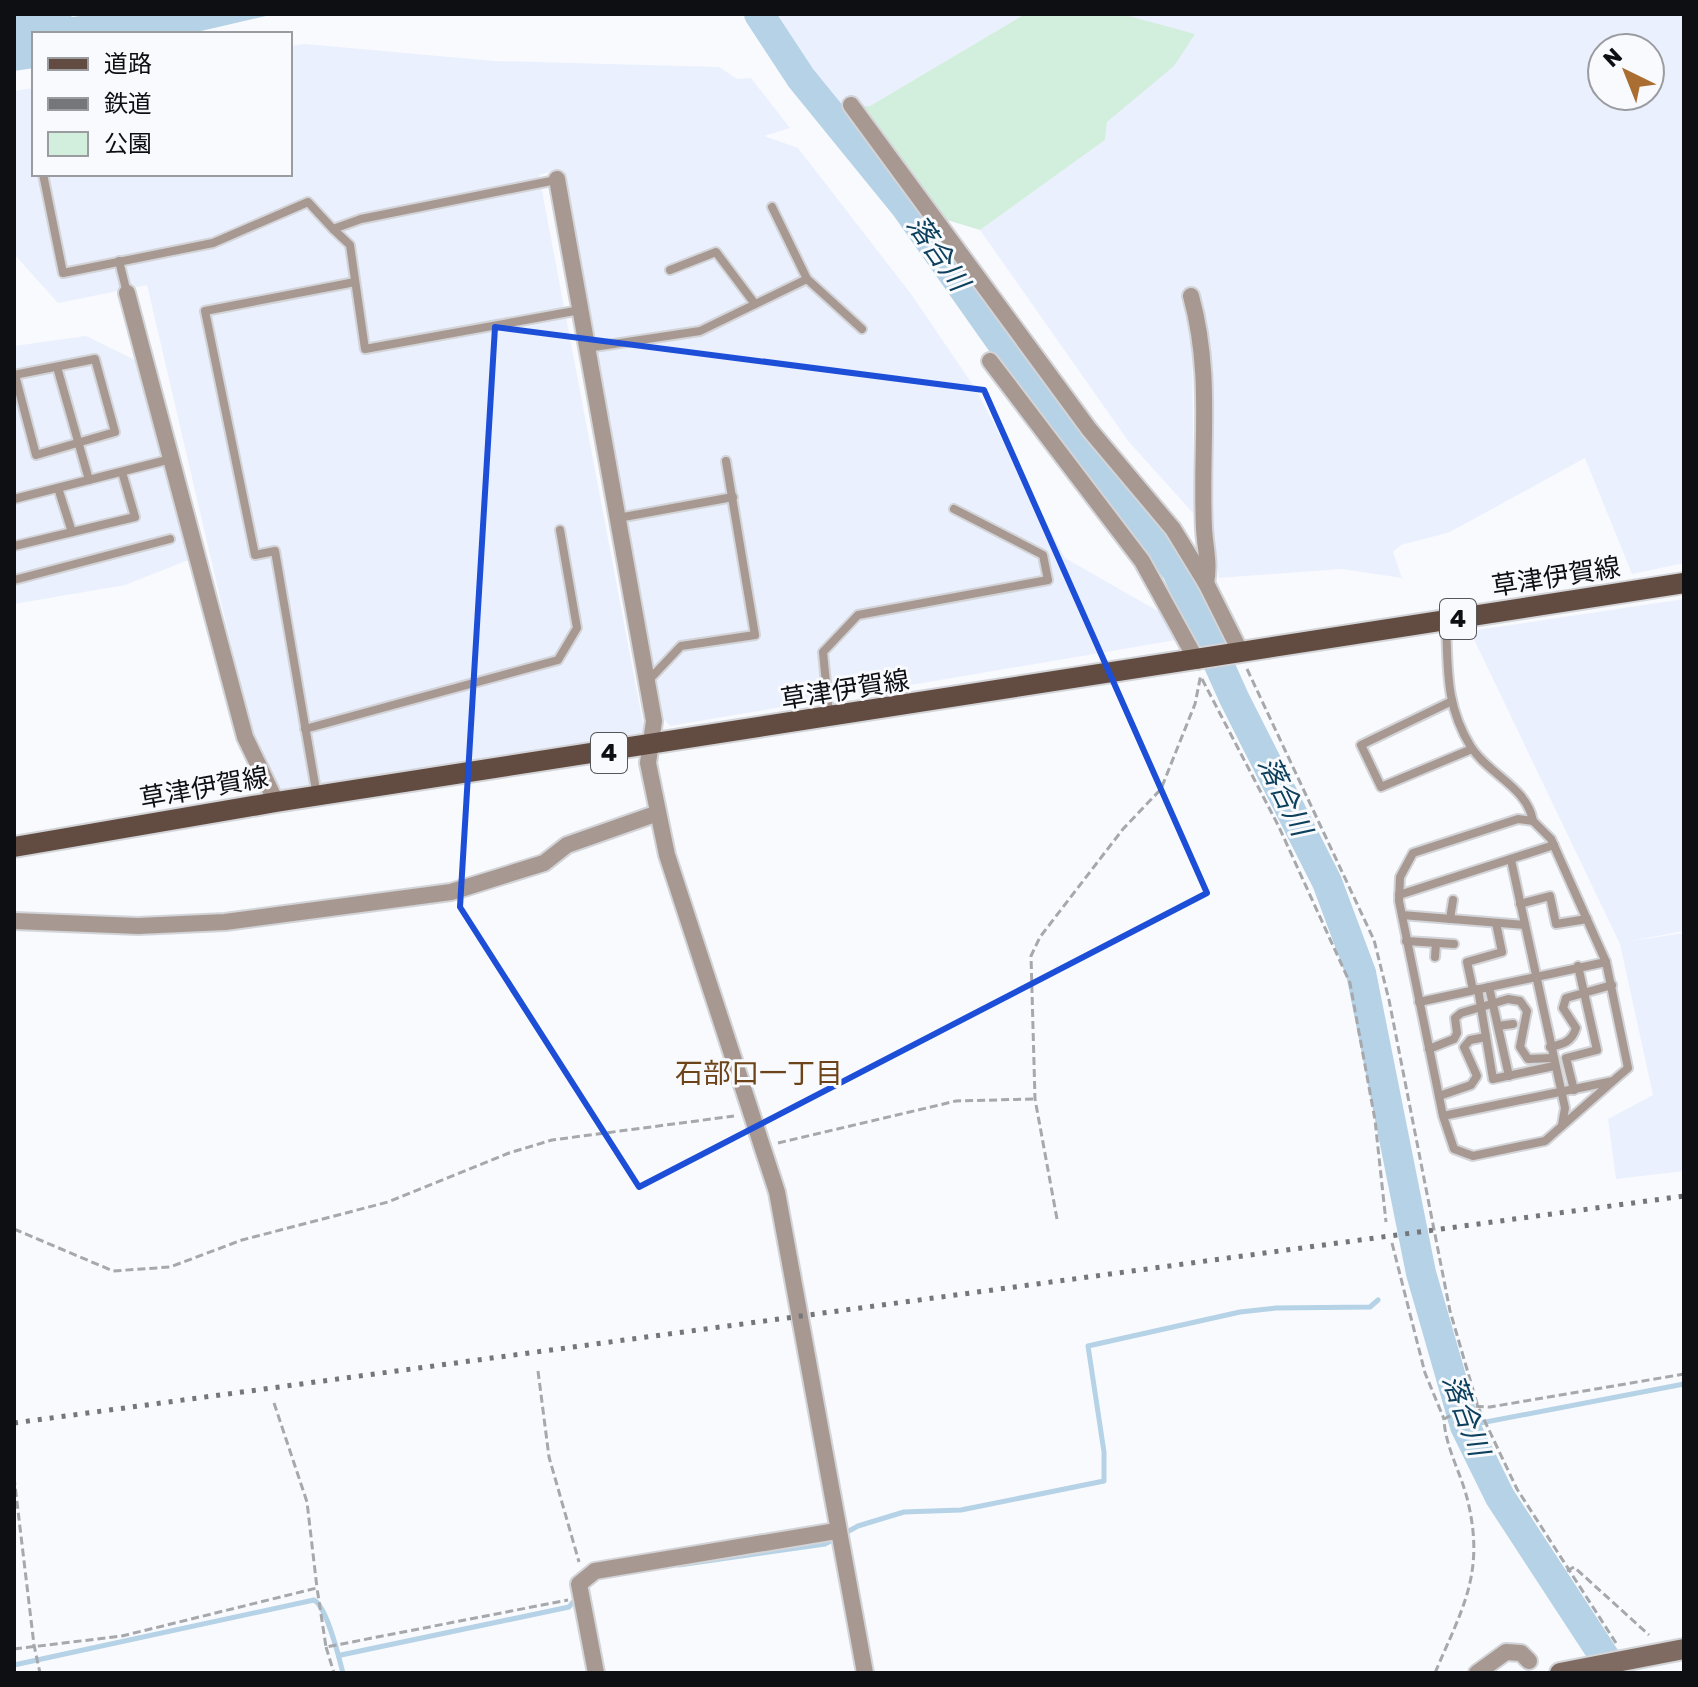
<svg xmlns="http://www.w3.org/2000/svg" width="1698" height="1687" font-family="Rubik,'Noto Sans JP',sans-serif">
<rect width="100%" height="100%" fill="#f8fafd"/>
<!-- built -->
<g fill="#ebf0fe" fill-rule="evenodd">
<polygon points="777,14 1025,14 870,106 864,106 834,104"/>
<path d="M1122 14H1684V563L1632 574 1585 458 1450 532 1401 545 1393 552 1402 578 1342 569 1219 578 1211 530V348L1199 294 1181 299 1192 341 1194 514 1129 442 980 230 1105 140 1107 122 1173 66 1194 34ZM1602 48H1650V96H1602Z"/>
<polygon points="305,44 494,61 719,67 737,79 751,78 790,128 764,136 798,148 911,294 975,388 1065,558 1163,614 1176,640 670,726 664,719 561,169 539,175 645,734 279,790 250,726 147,285 58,303 14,254 14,91 34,88 34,174 290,174 290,46"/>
<polygon points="86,336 135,360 191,559 125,585 14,604 14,346"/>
<polygon points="1684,599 1684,931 1625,942 1684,933 1684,1171 1616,1179 1608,1119 1653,1095 1620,944 1470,631"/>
</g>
<!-- green -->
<polygon fill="#d2eedc" points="1025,14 1122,14 1195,34 1174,66 1107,122 1105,140 980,230 947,220 864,106 870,106"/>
<!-- water -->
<polygon fill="#b5d2e6" points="14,14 69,14 72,17 96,14 275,14 188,34 34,34 34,68 14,71"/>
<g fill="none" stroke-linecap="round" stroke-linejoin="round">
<!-- stream -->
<g stroke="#b5d2e6" stroke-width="5">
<polyline points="1465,1426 1684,1384"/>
<polyline points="679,1565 825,1544 858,1526 904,1512 961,1510 1104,1481 1104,1452 1088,1346 1240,1312 1276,1308 1370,1307 1378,1300"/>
<polyline points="341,1655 569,1607 578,1596"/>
<path d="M14 1665 314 1600C327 1607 339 1658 343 1673"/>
</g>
<!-- river -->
<polyline stroke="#b5d2e6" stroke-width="30" points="759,14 801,78 906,207 1028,380 1177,571 1234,698 1327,882 1361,973 1421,1273 1465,1426 1500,1497 1615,1673"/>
<!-- lane casing -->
<g stroke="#d3d4d8" stroke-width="12">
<g id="lane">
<polyline points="43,174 63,273 213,243 308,202 333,229"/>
<polyline points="556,180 361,219 333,229 350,245 365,349 580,310"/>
<polyline points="772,207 807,279 862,329"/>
<polyline points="119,261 127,293"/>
<polyline points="670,270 716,252 755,304"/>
<polyline points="587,348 700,331 807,279"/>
<polyline points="57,367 89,480"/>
<polyline points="14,375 95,359 115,432 36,455 15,375"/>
<polyline points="58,488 72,532"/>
<polyline points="14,499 171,459"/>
<polyline points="618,518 733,497"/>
<polyline points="14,546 135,517 122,472"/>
<polyline points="14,580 170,539"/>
<path d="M1446 621C1448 669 1445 705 1471 747 1489 775 1527 787 1533 821"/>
<polyline points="648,681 681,646 755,635 726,461"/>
<polyline points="1450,702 1361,745 1381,787 1472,749"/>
<polyline points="829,714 823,652 858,615 1048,580 1043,555 954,509"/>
<polyline points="305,729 558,660 577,628 560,530"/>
<polyline points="317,796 275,551 255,555 205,311 355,282"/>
<polyline points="1511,860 1565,1108 1562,1125"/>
<polyline points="1399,895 1554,845"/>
<polyline points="1520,904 1550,896 1556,924 1587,919"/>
<polyline points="1402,915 1525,925"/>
<polyline points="1450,919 1453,900"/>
<polyline points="1406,941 1454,944"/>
<polyline points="1435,957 1436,943"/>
<polyline points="1489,987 1509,1076"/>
<polyline points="1478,989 1493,1079 1554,1066"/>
<polyline points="1473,990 1467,962 1502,952 1496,923"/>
<polyline points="1419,1002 1606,962"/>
<polyline points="1498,1026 1513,1024"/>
<path d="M1550 1047C1563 1044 1572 1042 1576 1028L1563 1008 1566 998 1612 985"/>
<polyline points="1429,1049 1454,1039 1457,1033 1455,1018 1461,1013 1508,999 1520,1001 1527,1011 1520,1047 1528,1059 1552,1058"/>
<polyline points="1574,1090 1566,1058 1597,1050 1578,966"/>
<polyline points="1439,1096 1471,1085 1477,1076 1464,1047 1470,1040 1486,1037"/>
<polyline points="1443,1116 1613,1081 1628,1068 1606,962 1551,839 1533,821 1518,819 1413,853 1400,877 1399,901 1443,1116 1454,1149 1473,1156 1545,1141 1613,1081"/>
</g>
</g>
<!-- street casing -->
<g stroke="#d3d4d8" stroke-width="20">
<g id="street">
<polyline points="851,105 1089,429 1173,529 1206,583 1241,653"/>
<polyline points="557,179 654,721 648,763 667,855 777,1192 865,1673"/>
<polyline points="127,293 245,737 276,802"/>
<path d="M1191 296C1213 376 1200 447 1204 528 1205 548 1210 563 1206 583"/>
<polyline points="990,361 1142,561 1197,661"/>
<polyline points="14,921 138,926 225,922 451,892 544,863 567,845 658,813"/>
<polyline points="596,1673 579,1584 595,1571 836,1531"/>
<polyline points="1477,1673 1506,1652 1521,1653 1529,1661"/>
</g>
</g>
<!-- secondary casing -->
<g stroke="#d3d4d8" stroke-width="24">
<polyline id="secondary" points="1560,1673 1684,1649"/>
</g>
<!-- primary casing -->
<g stroke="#d3d4d8" stroke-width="24">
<polyline id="primary" points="14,847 276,802 1684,583"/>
</g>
<!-- path -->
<g stroke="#a6a8ab" stroke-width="3" stroke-dasharray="8 4" stroke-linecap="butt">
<polyline points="1247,669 1374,940 1389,1000 1450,1311 1478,1407 1517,1489 1616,1643"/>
<polyline points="1202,679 1279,827 1350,983 1375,1120 1386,1222"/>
<polyline points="778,1143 956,1101 1033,1099"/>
<polyline points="1057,1219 1035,1099 1031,956 1040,937 1123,829 1161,789 1195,704 1201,674"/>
<polyline points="14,1229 113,1271 170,1267 242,1240 388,1202 509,1153 552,1140 734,1116"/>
<polyline points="1392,1243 1425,1373 1444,1419"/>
<polyline points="538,1371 549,1457 579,1562"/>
<polyline points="274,1403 307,1502 317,1588"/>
<polyline points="14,1477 34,1645 40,1673"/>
<polyline points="1567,1571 1574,1567 1649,1635"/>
<polyline points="326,1647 334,1673"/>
<polyline points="14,1649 122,1636 317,1588 326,1647 568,1600"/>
<path d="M1435 1673C1462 1609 1485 1574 1468 1502 1462 1475 1445 1447 1444 1419L1469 1406 1490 1407 1684 1374"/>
</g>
<!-- lane -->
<use href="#lane" stroke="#a79992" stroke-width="8"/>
<!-- street -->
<use href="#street" stroke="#a79992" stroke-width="16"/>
<!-- secondary -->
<use href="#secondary" stroke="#7f6b62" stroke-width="20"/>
<!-- primary -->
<use href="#primary" stroke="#624b40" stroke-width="20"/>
<!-- rail -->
<polyline stroke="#747679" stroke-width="5" stroke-dasharray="4 8" stroke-linecap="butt" points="14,1423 1684,1196"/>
</g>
<!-- marked area -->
<path fill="none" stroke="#1d4ed8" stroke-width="6" stroke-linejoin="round" d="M495 327 984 390 1207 893 639 1187 460 907Z"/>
<g text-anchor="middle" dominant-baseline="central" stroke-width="6" stroke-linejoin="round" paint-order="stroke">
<!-- shield labels -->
<g fill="#f8fafd" stroke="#545659" stroke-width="2">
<rect x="1440" y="599" width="36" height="40" rx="6"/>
<rect x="591" y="733" width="36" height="40" rx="6"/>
</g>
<g font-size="24" font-weight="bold" fill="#0e0f13">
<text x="1458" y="619">4</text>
<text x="609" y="753">4</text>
</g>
<!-- street labels -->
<g font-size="26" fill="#0e0f13" stroke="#f8fafd">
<text transform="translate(1556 577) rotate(-9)">草津伊賀線</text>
<text transform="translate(845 690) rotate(-9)">草津伊賀線</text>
<text transform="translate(204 788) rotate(-10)">草津伊賀線</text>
</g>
<!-- water labels -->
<g font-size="28" font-style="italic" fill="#0d405d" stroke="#f8fafd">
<text transform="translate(938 253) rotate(55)">落合川</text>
<text transform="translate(1285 796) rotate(64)">落合川</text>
<text transform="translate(1466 1415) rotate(70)">落合川</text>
</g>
<!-- neighbourhood labels -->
<g font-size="28" fill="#6d441a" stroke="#f8fafd">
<text x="759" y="1073">石部口一丁目</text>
</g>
</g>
<!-- border -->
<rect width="1698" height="1687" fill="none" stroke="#0e0f13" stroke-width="32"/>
<!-- legend -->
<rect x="32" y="32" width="260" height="144" fill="#f8fafd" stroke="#9a9c9f" stroke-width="2"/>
<rect x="48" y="58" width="40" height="12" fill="#624b40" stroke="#9a9c9f" stroke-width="2"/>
<text x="104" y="72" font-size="24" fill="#0e0f13">道路</text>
<rect x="48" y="98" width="40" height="12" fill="#747679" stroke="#9a9c9f" stroke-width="2"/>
<text x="104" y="112" font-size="24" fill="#0e0f13">鉄道</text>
<rect x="48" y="132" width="40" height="24" fill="#d2eedc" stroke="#9a9c9f" stroke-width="2"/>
<text x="104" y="152" font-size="24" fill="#0e0f13">公園</text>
<!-- north arrow -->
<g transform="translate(1626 72) rotate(317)"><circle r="38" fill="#f8fafd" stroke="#9a9c9f" stroke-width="2"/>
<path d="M0-6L14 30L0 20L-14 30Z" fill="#ab6e32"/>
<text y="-12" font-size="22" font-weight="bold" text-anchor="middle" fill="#0e0f13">N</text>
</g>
</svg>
